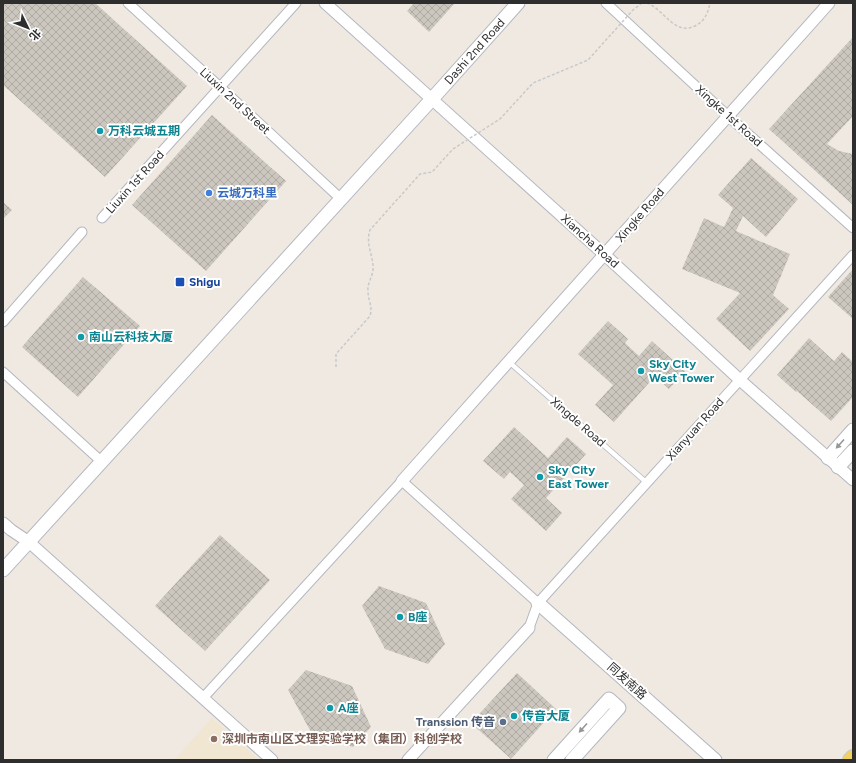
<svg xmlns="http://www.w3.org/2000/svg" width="856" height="763" font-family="Figtree,'Noto Sans SC',sans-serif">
<defs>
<pattern id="building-cross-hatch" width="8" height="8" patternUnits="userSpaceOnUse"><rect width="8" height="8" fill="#cbc7bf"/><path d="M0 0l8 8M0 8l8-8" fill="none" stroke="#afaba4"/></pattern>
</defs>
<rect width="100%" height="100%" fill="#efe9e1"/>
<!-- education -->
<polygon fill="#f0e6d1" points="212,718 259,760 174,760"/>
<!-- building -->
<g fill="url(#building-cross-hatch)">
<polygon points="3,3 95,3 187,86 105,177 3,85"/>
<polygon points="414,3 455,3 429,32 407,11"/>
<polygon points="853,37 853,116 827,144 839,151 853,154 853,205 769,129"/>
<polygon points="212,115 286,181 206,271 132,205"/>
<polygon points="751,158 798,199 766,237 743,216 736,231 790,254 773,295 789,309 750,351 716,319 740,293 682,269 704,218 724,227 733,208 718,195"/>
<polygon points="3,202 12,210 3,219"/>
<polygon points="853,269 853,319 828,297"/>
<polygon points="83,277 140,326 78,397 22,347"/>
<polygon points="608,321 628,339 625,343 639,356 652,341 685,371 669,389 655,376 614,422 595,405 613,385 578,354"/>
<polygon points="809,338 834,361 842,352 853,362 853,397 831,421 797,391 796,392 777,375"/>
<polygon points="514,427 548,458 567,437 586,454 546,498 562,513 546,531 511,499 524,485 510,472 504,479 483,461"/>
<polygon points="220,535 270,580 205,651 155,606"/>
<polygon points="379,586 426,603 445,644 428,664 385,649 362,606"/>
<polygon points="306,670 352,686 371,727 353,747 311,732 288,690"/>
<polygon points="517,673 556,709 511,759 471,723"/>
</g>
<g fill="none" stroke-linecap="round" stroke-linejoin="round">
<!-- service casing -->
<g stroke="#b4b7c1" stroke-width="6">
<polyline id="service" points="509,362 647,483"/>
</g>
<!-- minor casing -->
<g stroke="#b4b7c1" stroke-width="11">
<g id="minor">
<polyline points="128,3 220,87 341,199"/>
<polyline points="606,3 728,116 853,228"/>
<polyline points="102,218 296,3"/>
<polyline points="3,322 82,232"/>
<polyline points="3,372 102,462"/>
<polyline points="529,628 538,603 853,255"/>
<polyline points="203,698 402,481 538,603"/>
</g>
</g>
<!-- tertiary casing -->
<g stroke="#b4b7c1" stroke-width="13">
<g id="tertiary">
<polyline points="325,3 605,255 740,380 853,480"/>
<polyline points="402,481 829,3"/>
<polyline points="3,523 11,530 29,542 272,760"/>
<polyline points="408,760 529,628"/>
</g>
</g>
<!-- secondary casing -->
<g stroke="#b4b7c1" stroke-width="15">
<g id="secondary">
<polyline points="828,458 853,430"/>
<polyline points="838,467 853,451"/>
<path id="s1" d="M3 570 432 99 518 3"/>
<polyline points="538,603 715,760"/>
<polyline points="554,760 609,699 619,708 572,760"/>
</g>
</g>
<!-- primary casing -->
<g stroke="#c9c9c9" stroke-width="16">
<polyline id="primary" points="850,760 853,757"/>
</g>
<!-- path -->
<path stroke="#c9c9c9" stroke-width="1.5" stroke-dasharray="3 2" stroke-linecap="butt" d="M647 3C664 9 674 36 695 26 705 21 708 13 710 3"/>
<!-- service -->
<use href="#service" stroke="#fff" stroke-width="4.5"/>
<!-- minor -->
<use href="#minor" stroke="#fff" stroke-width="9"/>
<!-- tertiary -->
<use href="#tertiary" stroke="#fff" stroke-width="11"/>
<!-- secondary -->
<use href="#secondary" stroke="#fff" stroke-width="13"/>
<!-- primary -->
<use href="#primary" stroke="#f2d163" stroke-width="14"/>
<!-- path-bridge -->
<path stroke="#c9c9c9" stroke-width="1.5" stroke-dasharray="3 2" stroke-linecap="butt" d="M336 367V354L370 316C373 306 368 301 368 291 367 284 372 278 373 270 374 256 365 245 370 230L420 174 432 172 453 149 500 119 533 83 588 60 633 10 642 3"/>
</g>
<!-- one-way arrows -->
<defs><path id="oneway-solid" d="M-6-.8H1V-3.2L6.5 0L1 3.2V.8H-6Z"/></defs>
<g fill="#969696">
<use href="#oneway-solid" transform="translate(840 444) rotate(132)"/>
<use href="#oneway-solid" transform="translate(583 728) rotate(132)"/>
</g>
<!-- markers -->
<g fill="#0f9aa8" stroke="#fff" stroke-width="1.5">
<circle cx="100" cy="131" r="4"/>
<circle cx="81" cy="337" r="4"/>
<circle cx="641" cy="371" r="4"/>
<circle cx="540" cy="477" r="4"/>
<circle cx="400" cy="617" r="4"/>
<circle cx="330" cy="708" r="4"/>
<circle cx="514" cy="716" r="4"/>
</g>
<circle fill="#3f7fe0" stroke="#fff" stroke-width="1.5" cx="209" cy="193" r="4"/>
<rect fill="#1a4fb4" stroke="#fff" stroke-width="1.5" x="175" y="277" width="10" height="10" rx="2"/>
<circle fill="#5c6f8a" stroke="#fff" stroke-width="1.5" cx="503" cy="722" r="4"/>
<circle fill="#8d6e63" stroke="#fff" stroke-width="1.5" cx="214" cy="739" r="4"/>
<g text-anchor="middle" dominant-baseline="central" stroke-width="4" stroke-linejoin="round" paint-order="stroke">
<!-- street labels -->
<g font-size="12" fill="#2e2e2e" stroke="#fff">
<text stroke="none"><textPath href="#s1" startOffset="701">Dashi 2nd Road</textPath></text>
<text transform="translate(235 101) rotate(43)">Liuxin 2nd Street</text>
<text transform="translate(729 116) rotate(42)">Xingke 1st Road</text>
<text transform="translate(135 182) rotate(-48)">Liuxin 1st Road</text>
<text transform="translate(640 215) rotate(-49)">Xingke Road</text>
<text transform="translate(590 241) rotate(42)">Xiancha Road</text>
<text transform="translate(578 422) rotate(41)">Xingde Road</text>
<text transform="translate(695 429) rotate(-48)">Xianyuan Road</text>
<text transform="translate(627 681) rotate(42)">同发南路</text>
</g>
<!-- culture labels -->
<g font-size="12" font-weight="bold" fill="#0d838f" stroke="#fff" text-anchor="start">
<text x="108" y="131">万科云城五期</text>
<text x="89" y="337">南山云科技大厦</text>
<text x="649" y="364">Sky City<tspan x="649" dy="14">West Tower</tspan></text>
<text x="548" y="470">Sky City<tspan x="548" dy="14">East Tower</tspan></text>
<text x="408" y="617">B座</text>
<text x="338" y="708">A座</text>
<text x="522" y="716">传音大厦</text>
</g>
<!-- shop labels -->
<g font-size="12" font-weight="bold" fill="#366cbe" stroke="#fff" text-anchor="start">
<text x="217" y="193">云城万科里</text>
</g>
<!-- transit labels -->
<g font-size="12" font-weight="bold" fill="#164399" stroke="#fff" text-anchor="start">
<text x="189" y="282">Shigu</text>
</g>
<!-- service labels -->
<g font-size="12" font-weight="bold" fill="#4e5e75" stroke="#fff" text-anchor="end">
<text x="495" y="722">Transsion 传音</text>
</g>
<!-- education labels -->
<g font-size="12" font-weight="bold" fill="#785e54" stroke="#fff" text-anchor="start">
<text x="222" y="739">深圳市南山区文理实验学校（集团）科创学校</text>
</g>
</g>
<!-- border -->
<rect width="856" height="763" fill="none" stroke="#2e2e2e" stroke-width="8"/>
<!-- north arrow -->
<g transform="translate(28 28) rotate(133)" stroke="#ffffff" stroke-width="3" paint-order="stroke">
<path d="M0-3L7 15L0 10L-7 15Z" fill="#2e2e2e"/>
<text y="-6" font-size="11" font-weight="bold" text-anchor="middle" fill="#2e2e2e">北</text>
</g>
</svg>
